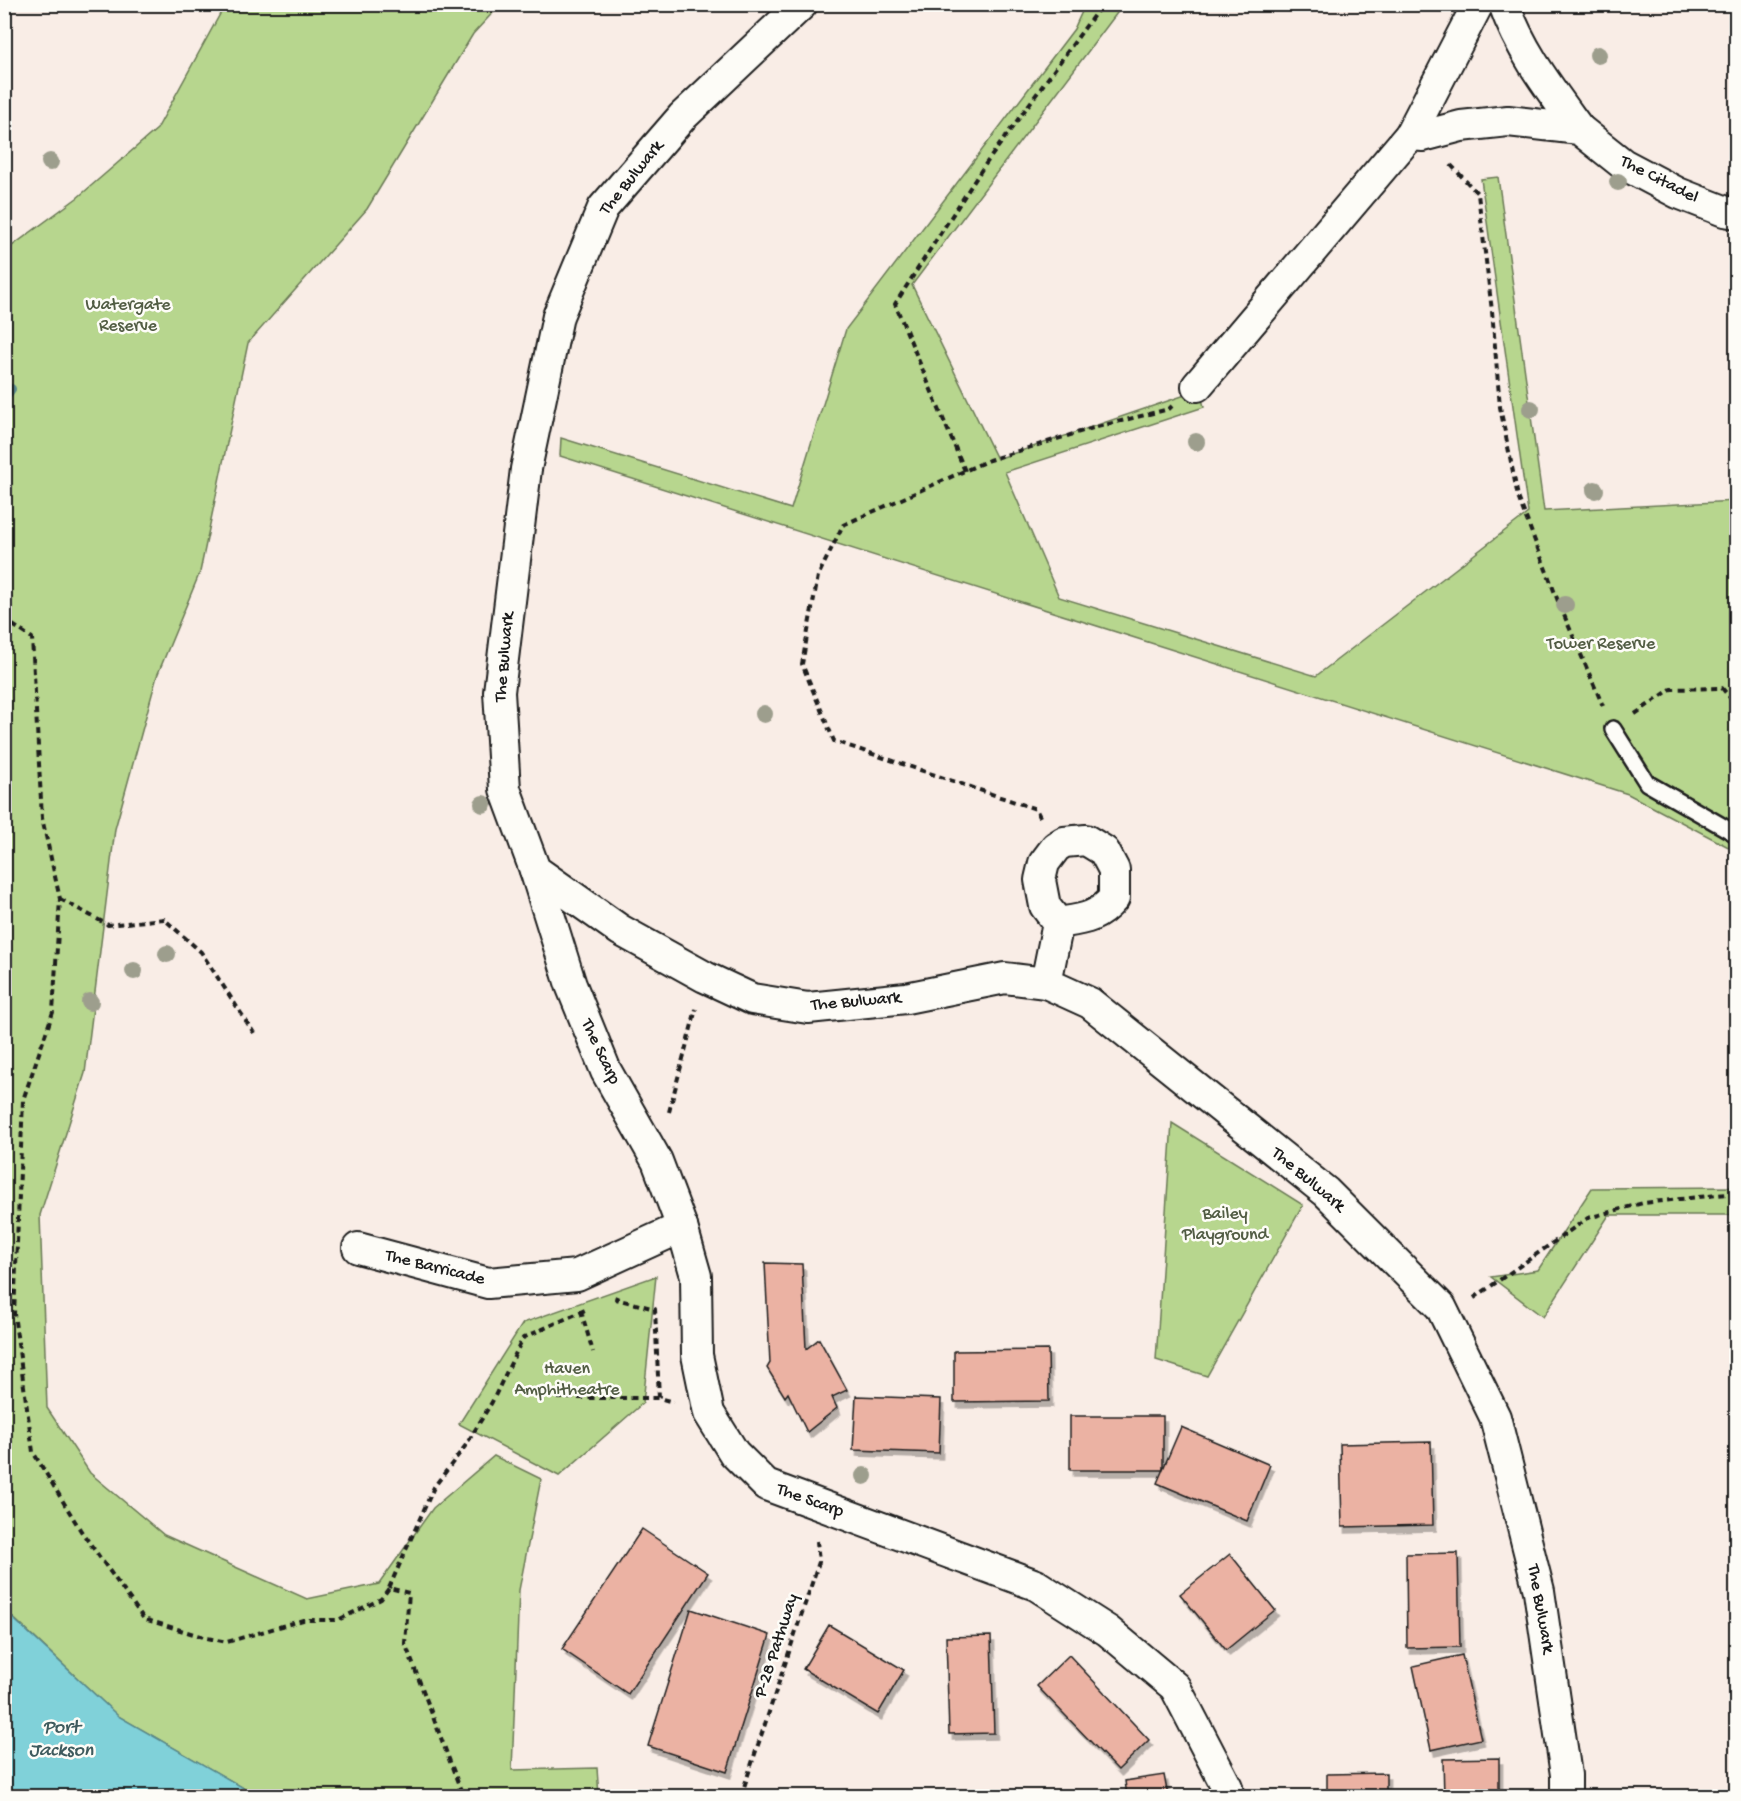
<svg xmlns="http://www.w3.org/2000/svg" width="1741" height="1801" font-family="'Gochi Hand',sans-serif">
<defs>
<filter id="shadow"><feDropShadow dx="3.5" dy="6" stdDeviation="0" flood-color="#0004"/></filter>
</defs>
<rect width="100%" height="100%" fill="#f9ede6"/>
<filter id="ink" filterUnits="userSpaceOnUse"><feTurbulence type="fractalNoise" baseFrequency=".0167" numOctaves="2"/><feDisplacementMap in="SourceGraphic" scale="12" xChannelSelector="R" yChannelSelector="G"/><feConvolveMatrix kernelMatrix="1 2 1 2 8 2 1 2 1" color-interpolation-filters="sRGB"/></filter>
<g filter="url(#ink)">
<!-- green -->
<g fill="#b7d68e" stroke="#6a7955" stroke-width="1.5">
<polygon points="225,5 500,5 473,34 367,209 248,343 200,572 157,676 115,829 85,1073 40,1215 47,1408 90,1473 164,1535 307,1599 379,1584 433,1508 494,1456 541,1479 519,1590 512,1770 597,1768 599,1796 252,1796 242,1787 118,1716 5,1610 4,252 77,198 157,129"/>
<polygon points="1085,5 1123,5 912,285 997,459 1200,390 1204,407 1005,472 1059,597 1316,676 1528,513 1481,179 1498,177 1544,511 1736,501 1736,851 1628,794 560,456 561,438 791,509 846,329 1074,29"/>
<polygon points="1172,1123 1303,1205 1207,1376 1156,1360"/>
<polygon points="1736,1187 1736,1215 1609,1215 1543,1317 1491,1277 1538,1270 1592,1188"/>
<polygon points="656,1276 643,1403 559,1476 459,1424 523,1323"/>
</g>
<!-- water -->
<polygon fill="#80d1d9" stroke="#58898d" stroke-width="1.5" points="4,1610 118,1716 242,1787 252,1796 5,1796"/>
<g fill="none" stroke-linecap="round" stroke-linejoin="round">
<!-- stream -->
<polyline stroke="#58898d" stroke-width="10" points="4,398 11,389"/>
</g>
<!-- building -->
<g fill="#ebb2a3" stroke="#1c1c1c" stroke-width="1.5" filter="url(#shadow)">
<polygon points="765,1263 802,1264 806,1349 819,1339 847,1390 832,1397 837,1408 807,1432 788,1393 785,1397 767,1368 770,1363"/>
<polygon points="1048,1350 1049,1401 954,1402 954,1351"/>
<polygon points="856,1396 941,1399 939,1453 853,1450"/>
<rect x="1070" y="1416" width="93" height="54"/>
<polygon points="1181,1427 1270,1465 1247,1521 1157,1483"/>
<polygon points="1431,1442 1433,1525 1342,1527 1340,1444"/>
<polygon points="642,1529 708,1573 628,1694 562,1649"/>
<polygon points="1458,1553 1460,1647 1407,1648 1406,1554"/>
<polygon points="1230,1554 1275,1610 1226,1650 1180,1594"/>
<polygon points="691,1609 770,1635 727,1772 648,1746"/>
<polygon points="829,1625 904,1670 878,1714 803,1669"/>
<polygon points="991,1636 994,1733 949,1734 946,1637"/>
<polygon points="1069,1655 1149,1740 1118,1770 1037,1686"/>
<polygon points="1462,1655 1481,1739 1431,1750 1413,1666"/>
<polygon points="1499,1758 1499,1796 1444,1796 1443,1759"/>
<polygon points="1386,1773 1386,1796 1327,1796 1327,1774"/>
<polygon points="1164,1775 1168,1796 1127,1796 1125,1781"/>
</g>
<g fill="none" stroke-linecap="round" stroke-linejoin="round">
<!-- lane casing -->
<g stroke="#1c1c1c" stroke-width="20">
<polyline id="lane" points="1613,729 1647,783 1736,834"/>
</g>
<!-- street casing -->
<g stroke="#1c1c1c" stroke-width="34">
<g id="street">
<polyline points="802,4 682,117 603,208 558,316 526,469 499,692 505,789 535,870 620,930 705,977 752,999 808,1008 906,998 1005,978 1046,983 1090,1003 1326,1192 1441,1307 1495,1417 1539,1591 1566,1775 1566,1796"/>
<path d="M1504 4C1521 52 1550 89 1579 129"/>
<polyline points="1410,135 1478,4"/>
<polyline points="1197,386 1410,135 1423,136 1461,126 1508,121 1579,129 1623,164 1678,193 1724,211 1736,213"/>
<polyline points="535,870 571,985 606,1071 657,1161 682,1227 696,1276 697,1355 709,1413 734,1453 766,1485 1036,1585 1108,1631 1175,1687 1227,1787 1228,1796"/>
<path d="M1046 983 1058 923 1045 906 1040 880 1044 863 1056 847 1064 842 1086 840 1104 851 1114 870V898C1096 919 1083 919 1058 923"/>
<polyline points="358,1248 488,1283 577,1275 682,1227"/>
</g>
</g>
<!-- path -->
<g stroke="#1c1c1c" stroke-width="4" stroke-dasharray="6 4.5" stroke-linecap="butt">
<polyline points="1451,165 1478,194 1492,311 1500,407 1518,497 1558,601 1603,706"/>
<polyline points="965,471 895,304 982,169 1102,4"/>
<polyline points="4,619 32,638 42,818 60,899 53,1012 23,1100 14,1314 33,1452 81,1531 144,1619 207,1638 227,1642 303,1620 338,1620 381,1599 389,1588 409,1593 405,1643 463,1796"/>
<polyline points="1635,714 1671,689 1722,688 1736,705"/>
<polyline points="1040,817 1036,809 834,741 802,664 818,576 843,525 989,460 1093,428 1169,409 1172,406"/>
<polyline points="60,899 108,925 164,919 201,952 254,1033"/>
<polyline points="669,1112 696,1009"/>
<polyline points="617,1296 616,1299 655,1309 659,1398 673,1402"/>
<polyline points="1474,1298 1588,1218 1643,1203 1736,1193"/>
<polyline points="581,1311 593,1352"/>
<polyline points="557,1398 659,1398"/>
<polyline points="389,1588 434,1487 466,1445 492,1402 523,1338 585,1310"/>
<polyline points="741,1796 819,1562 817,1541"/>
</g>
<!-- lane -->
<use href="#lane" stroke="#fdfcf7" stroke-width="15"/>
<!-- street -->
<use href="#street" stroke="#fdfcf7" stroke-width="30"/>
</g>
<!-- trees -->
<g fill="#9d9e8d">
<circle cx="1598" cy="55" r="9"/>
<circle cx="50" cy="162" r="9"/>
<circle cx="1618" cy="182" r="9"/>
<circle cx="1531" cy="409" r="9"/>
<circle cx="1196" cy="442" r="9"/>
<circle cx="1595" cy="490" r="9"/>
<circle cx="1565" cy="605" r="9"/>
<circle cx="764" cy="714" r="9"/>
<circle cx="483" cy="804" r="9"/>
<circle cx="167" cy="954" r="9"/>
<circle cx="134" cy="971" r="9"/>
<circle cx="90" cy="1002" r="9"/>
<circle cx="864" cy="1476" r="9"/>
</g>
</g>
<g text-anchor="middle" dominant-baseline="central" stroke-width="5" stroke-linejoin="round" paint-order="stroke">
<!-- street labels -->
<g font-size="18" fill="#1c1c1c" stroke="#fdfcf7">
<text transform="translate(632 178) rotate(-51)">The Bulwark</text>
<text transform="translate(1659 180) rotate(27)">The Citadel</text>
<text transform="translate(505 657) rotate(-85)">The Bulwark</text>
<text transform="translate(856 1002) rotate(-5)">The Bulwark</text>
<text transform="translate(600 1052) rotate(65)">The Scarp</text>
<text transform="translate(1308 1180) rotate(40)">The Bulwark</text>
<text transform="translate(435 1268) rotate(14)">The Barricade</text>
<text transform="translate(810 1501) rotate(20)">The Scarp</text>
<text transform="translate(1540 1609) rotate(80)">The Bulwark</text>
<text transform="translate(777 1646) rotate(-72)">P-28 Pathway</text>
</g>
<!-- park labels -->
<g font-size="18" fill="#525d44" stroke="#fdfcf7">
<text x="128" y="305">Watergate<tspan x="128" dy="21">Reserve</tspan></text>
<text x="1601" y="644">Tower Reserve</text>
<text x="1225" y="1214">Bailey<tspan x="1225" dy="21">Playground</tspan></text>
<text x="567" y="1369">Haven<tspan x="567" dy="21">Amphitheatre</tspan></text>
</g>
<!-- water labels -->
<g font-size="20" font-style="italic" fill="#3f5b5e" stroke="#fdfcf7">
<text x="61" y="1728">Port<tspan x="61" dy="23">Jackson</tspan></text>
</g>
</g>
<!-- margin -->
<rect width="1741" height="1801" fill="none" stroke="#fdfcf7" stroke-width="24"/>
<rect x="12" y="12" width="1717" height="1777" fill="none" stroke="#1c1c1c" stroke-width="2" filter="url(#ink)"/>
</svg>
